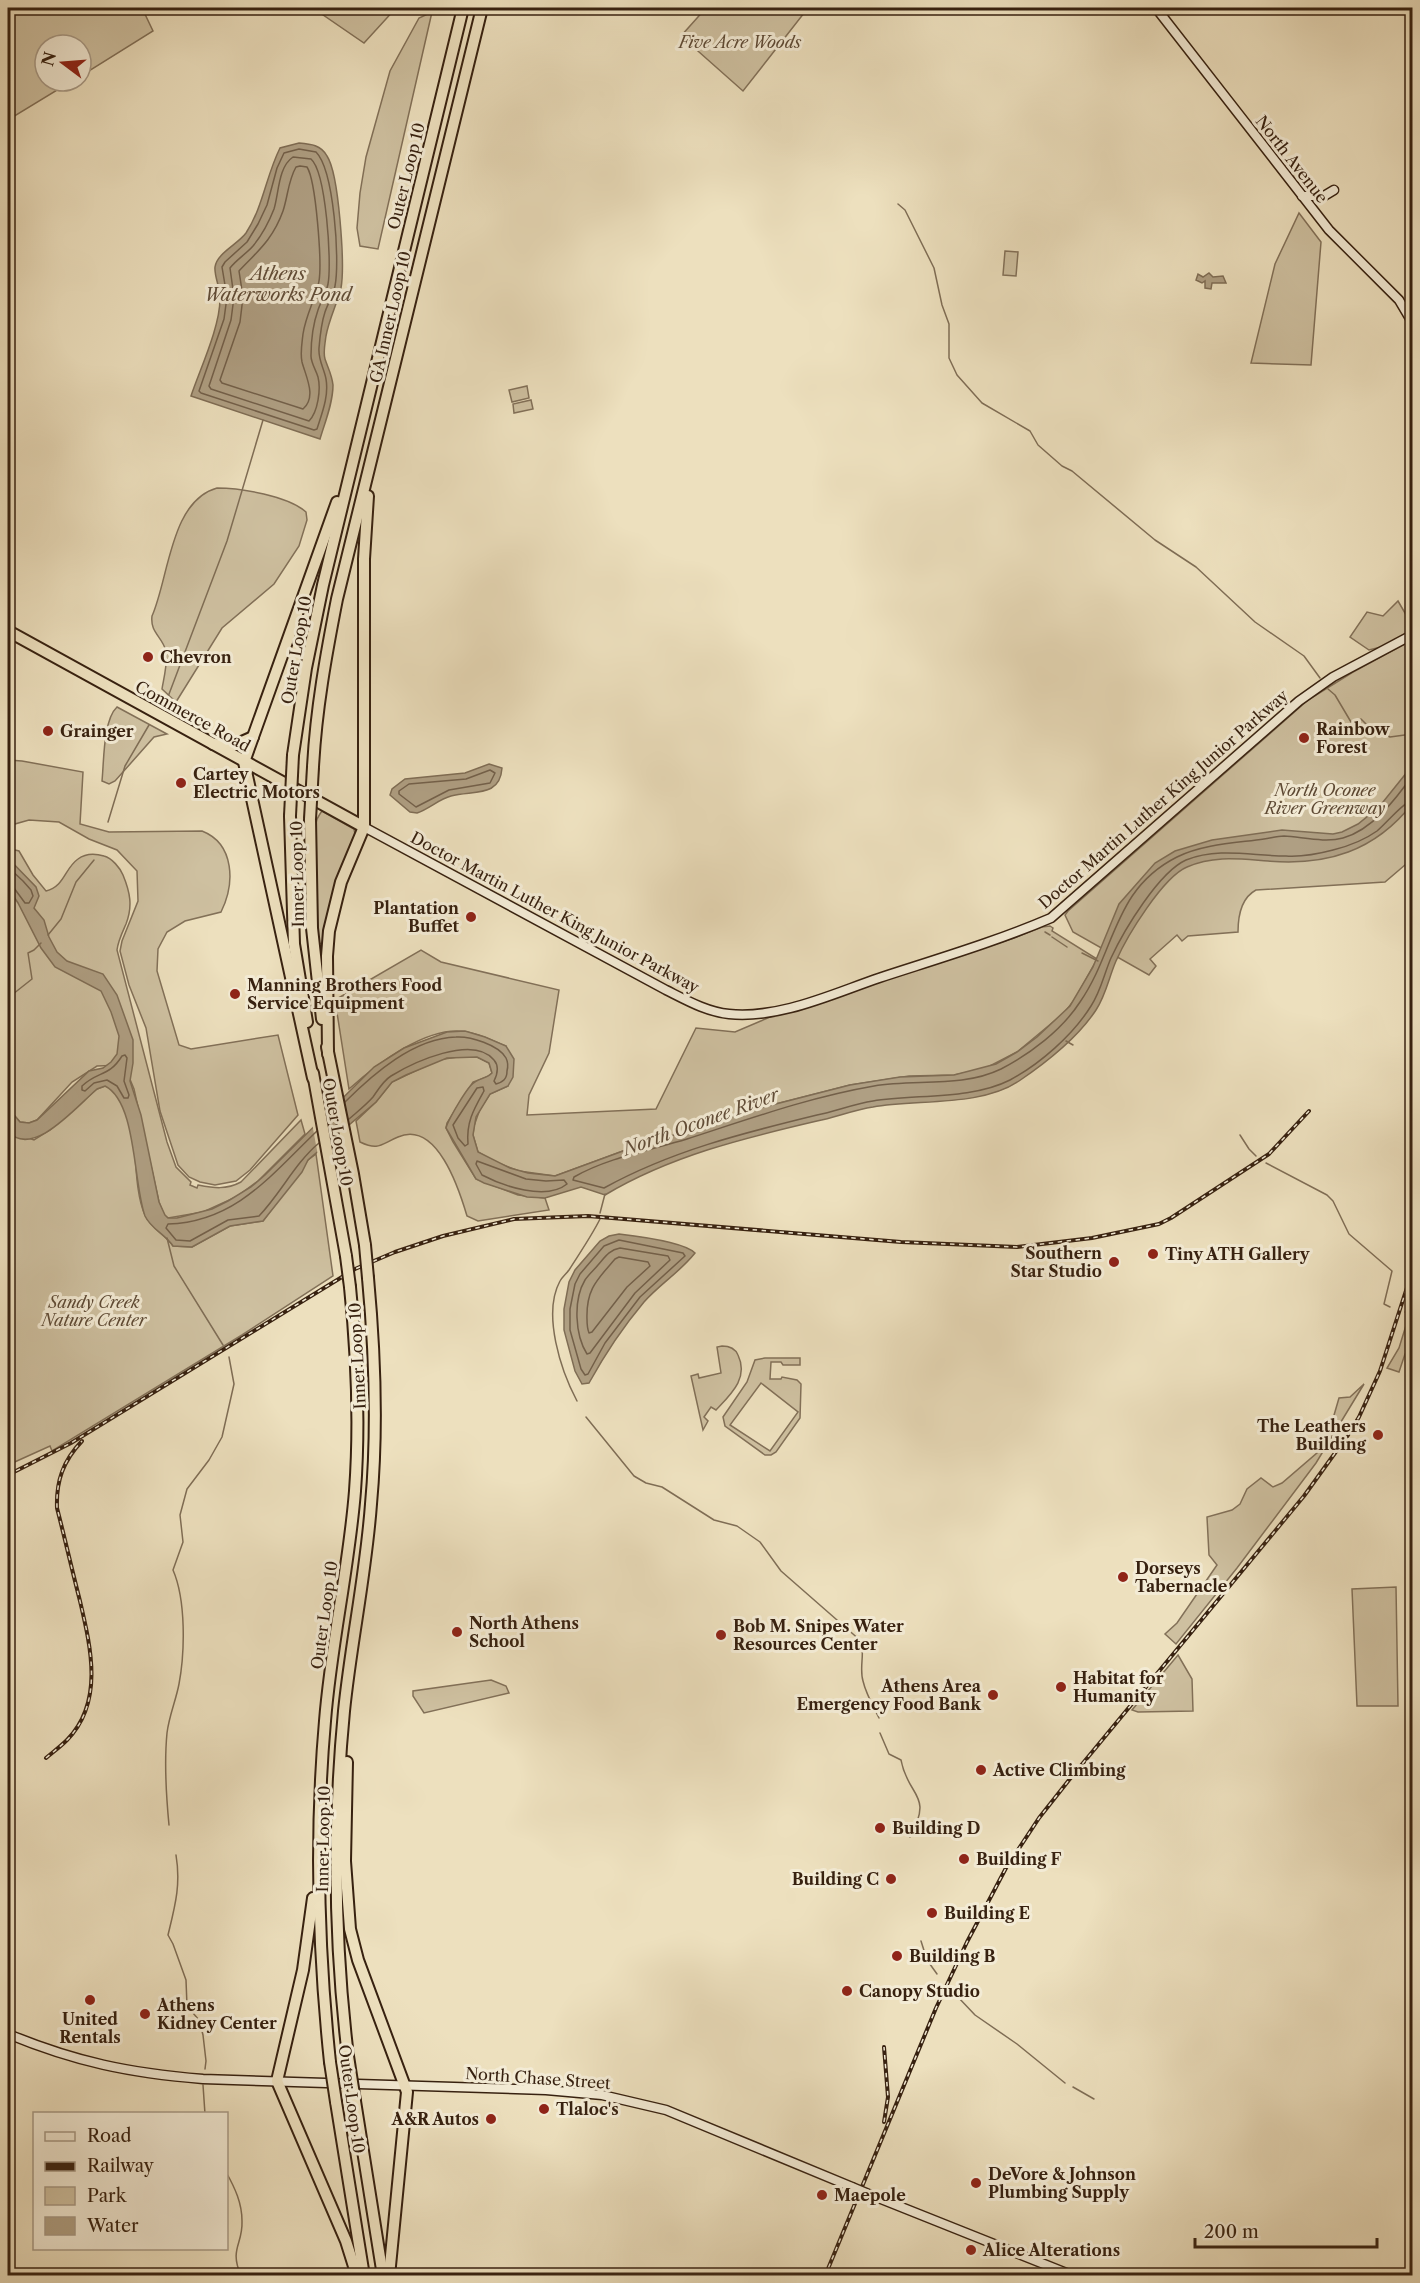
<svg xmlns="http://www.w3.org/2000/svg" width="1420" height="2283" font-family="'Libre Caslon Text',serif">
<rect width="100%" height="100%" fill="#ede0be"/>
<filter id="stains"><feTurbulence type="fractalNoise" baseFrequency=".00333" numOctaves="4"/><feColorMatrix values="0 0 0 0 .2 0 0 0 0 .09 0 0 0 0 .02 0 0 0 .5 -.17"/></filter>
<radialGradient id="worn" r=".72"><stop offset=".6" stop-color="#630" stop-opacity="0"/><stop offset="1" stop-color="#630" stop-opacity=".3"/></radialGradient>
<!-- green -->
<g fill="#cec0a0" stroke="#827058" stroke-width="1.5" fill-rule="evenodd">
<polygon points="8,8 142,8 153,31 81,76 81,45 45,45 45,81 72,81 8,120"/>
<polygon points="313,8 396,8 364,43"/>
<polygon points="706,8 808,8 743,91 681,36"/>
<polygon points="432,12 378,249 360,246 357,228 360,193 366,157 390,71 419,18"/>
<polygon points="1299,213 1321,242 1311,365 1251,363 1275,264"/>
<polygon points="1005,251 1018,252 1016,276 1003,275"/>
<polygon points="527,386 529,398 512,402 509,390"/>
<polygon points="531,400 533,409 514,413 513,404"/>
<path d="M217 488C241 488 288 496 306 512L307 520 299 546 274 584 222 628 176 702 162 689C164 677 168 662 166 651 162 636 150 633 152 616 169 578 170 501 217 488Z"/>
<polygon points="1398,601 1412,625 1412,630 1389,645 1369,650 1350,637 1367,612 1383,616"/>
<path d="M1412 640V859L1385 882 1256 890C1241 898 1238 917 1238 932L1188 936 1182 941 1177 935 1150 959 1156 966 1149 975 1073 932 1065 915 1068 911 1308 700 1353 672Z"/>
<path d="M117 707 167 734 154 737 115 781 109 784 102 781C104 762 103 720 117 707Z"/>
<path d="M8 760 22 761 83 772 80 824 109 832 202 831C235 844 235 884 221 912L185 921 167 932 158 949 157 971 179 1045 191 1049 278 1035 298 1115 250 1170 236 1181 215 1185 200 1182 189 1177 178 1165 160 1111 146 1028 129 985 120 951 122 941 138 901 137 871 117 850 89 839 59 822 29 820 15 824 8 831Z"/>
<path d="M322 811 354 829 355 834 322 944 319 943C315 906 310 861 316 824 316 819 319 815 322 811Z"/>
<path d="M15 850 19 851 33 875 46 891C65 886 64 869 78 859 86 853 94 853 104 856 112 858 120 868 123 875 130 892 133 906 126 924 122 933 118 941 117 950L167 1142 176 1167 191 1182 190 1185 197 1188 198 1185C214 1188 226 1190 241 1182L301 1120 305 1134 258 1181 236 1197 203 1212 168 1218 164 1215 159 1202 134 1089 124 1065 97 1066 72 1082 37 1120 29 1123 20 1122 8 1108V852Z"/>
<path d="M1050 926 1053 928 1052 931 1097 959 1075 999 1064 1013 1017 1052 984 1069 954 1075 909 1076 850 1085 764 1107 623 1151 555 1176 519 1171 493 1161 478 1152 473 1135 474 1126 480 1109 490 1094 508 1086 506 1046C493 1041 480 1034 467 1032 428 1024 376 1065 349 1089L335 1000 421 950 441 962 559 990 549 1053 529 1095 527 1115 656 1109 696 1028 735 1032 777 1014 1014 938 1042 927Z"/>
<path d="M464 1056 477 1057 489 1063 492 1073 489 1076 473 1082 447 1123 446 1128 453 1142 476 1179 518 1195 545 1198 549 1210 478 1221 467 1216C459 1189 437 1120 398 1137 381 1144 379 1151 360 1142L356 1121 376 1102 392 1082 438 1060Z"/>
<path d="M117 1077C122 1097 133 1120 134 1141 136 1162 136 1196 145 1215 151 1229 165 1234 173 1246L192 1247 230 1226 263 1221 308 1160 316 1154 333 1276 242 1335 52 1451 50 1446 8 1465V1131L34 1140 50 1130 97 1089 105 1086Z"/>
<polygon points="1412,1306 1412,1345 1405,1354 1399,1372 1387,1368 1399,1348"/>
<path d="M722 1346C729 1346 735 1348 738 1355 749 1378 731 1394 716 1410L711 1407 704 1417 708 1421 703 1430 691 1376 698 1374 699 1378 721 1373 717 1347Z"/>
<path d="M765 1358H800V1365H783L781 1362H771L770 1379H781L782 1377 797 1380 801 1384 800 1418 776 1452 771 1455H765L725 1426 723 1417 747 1382 755 1360ZM761 1383 798 1412 770 1451 730 1425Z"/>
<polygon points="1364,1384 1316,1463 1237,1568 1176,1644 1165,1634 1177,1623 1217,1565 1209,1555 1207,1517 1232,1510 1240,1504 1247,1489 1261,1478 1273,1487 1282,1483 1325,1446 1339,1398 1350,1397"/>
<polygon points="1396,1587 1398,1706 1357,1706 1352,1589"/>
<polygon points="1178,1655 1192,1679 1193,1711 1138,1712 1132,1710"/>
<polygon points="491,1680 506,1686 509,1693 424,1713 413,1696 413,1691"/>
</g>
<!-- water -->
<g fill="#af9f83" stroke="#7f6d55" stroke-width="1.5">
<path d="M299 143C311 144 321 145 327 156 339 174 345 265 341 288 337 304 329 319 326 336 325 343 323 353 325 359 328 368 332 375 333 385 333 403 325 422 320 439L191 396C200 369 220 327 220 299 221 289 214 277 215 267 217 253 238 244 246 233 263 207 266 176 280 148Z"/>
<polygon points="1209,273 1213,277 1223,276 1226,283 1212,283 1211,289 1205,288 1205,281 1202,283 1196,280 1198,274 1203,277"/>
<path d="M489 764 502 768C500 798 473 790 451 796 439 799 429 809 417 813L410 812 390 795 392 789 405 779 465 773Z"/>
<path d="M1412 766V804C1375 851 1327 866 1268 861 1240 859 1214 855 1187 867 1163 877 1127 936 1116 961 1109 977 1106 995 1096 1010 1077 1039 1047 1062 1019 1081 981 1107 917 1099 873 1107 854 1110 836 1117 817 1121 744 1138 670 1156 605 1195L581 1187 545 1198 527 1197 484 1183 476 1179 446 1128C448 1120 468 1085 475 1082 481 1078 487 1078 492 1073L489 1063 477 1057 447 1058 406 1075 392 1082 376 1102 308 1160 302 1172 263 1221 230 1226 192 1247 173 1246C165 1234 151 1229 145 1216 133 1184 137 1102 105 1086L97 1089C77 1106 32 1160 8 1131V1108L20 1122 29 1123 37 1120 89 1071 103 1068 111 1062 117 1054 119 1036 111 1012 101 991 55 967 41 948 18 903 8 888V858L36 887 39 896 34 908 44 920 49 937 57 952 67 961 103 974 117 995 133 1040V1063L130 1081 141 1115 159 1202 165 1215 168 1218H177L212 1209 228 1201 251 1187 265 1175 374 1067 404 1048 447 1032 465 1031 485 1037 506 1046 514 1059 513 1077 508 1086 490 1094 476 1117 473 1135 478 1152 510 1168 528 1173 555 1176 623 1151 764 1107 850 1085 900 1077 954 1075 996 1064 1017 1052 1037 1037 1070 1006 1093 967 1119 904 1155 863 1175 851 1212 840 1282 830 1333 834 1342 832 1358 824 1379 807Z"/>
<path d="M619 1234C636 1236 684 1242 695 1253 680 1272 660 1284 644 1302 623 1327 605 1354 589 1383L582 1384 575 1371 564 1330V1309L569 1282 575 1270 600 1241 609 1236Z"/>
</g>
<!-- pier -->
<polygon fill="#ede0be" points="325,1110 331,1145 318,1156 312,1123"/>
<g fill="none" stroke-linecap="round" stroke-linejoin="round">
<!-- shore -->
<g stroke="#73604a" stroke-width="1.5">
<path d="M299 149 316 152C334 170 340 261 335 286 333 296 328 303 325 312 321 324 320 336 319 348 318 360 324 368 326 379 329 396 322 413 317 429L314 430 201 393 199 391 224 319 227 297 222 267 225 262 247 242 258 224 267 205 277 168 284 153Z"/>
<path d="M293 157 311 159C326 172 332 263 328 284 326 294 321 301 318 310 313 324 311 341 311 356 311 363 316 370 318 377 321 389 318 412 309 421L211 389 209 386 231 320 234 297 230 268C236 260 246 254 253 246 262 235 269 222 274 209 279 193 278 167 293 157Z"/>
<path d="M300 166 307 167C316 181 322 262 319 281 316 298 306 314 303 334 302 343 300 353 302 362 306 377 317 397 303 409L222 383 220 380 240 322 243 297 239 271C258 251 273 239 283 211 288 196 288 181 296 167Z"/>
<polygon points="490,770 495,773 490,783 449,790 416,807 399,794 399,791 409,784 466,779"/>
<path d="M1412 776C1396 799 1372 830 1343 838 1325 843 1302 837 1284 836 1277 836 1271 838 1264 839 1236 843 1204 844 1177 857 1113 889 1116 950 1080 1002 1062 1030 1030 1054 1001 1069 962 1088 915 1079 874 1086 810 1097 749 1119 687 1139 651 1150 607 1158 574 1177L573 1180 604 1188C671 1151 743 1133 817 1115 836 1111 854 1104 873 1101 915 1094 971 1100 1010 1080 1040 1064 1073 1035 1091 1006 1101 991 1104 974 1111 958 1124 930 1159 872 1186 860 1219 847 1252 856 1286 856 1302 857 1318 854 1333 850 1349 846 1363 841 1377 831 1386 824 1403 802 1412 801"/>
<polyline points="8,867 23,881 31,890 33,896 29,903 25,903 14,888 8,885"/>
<path d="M122 1056 125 1055 127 1058 124 1081 129 1095 128 1098H124L117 1086 107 1080 94 1083 85 1091 82 1090V1086C98 1071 109 1077 122 1056Z"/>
<path d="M483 1087 484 1091C474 1109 466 1122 468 1144L465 1146 458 1138 453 1125 477 1088Z"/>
<path d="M345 1102C373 1074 414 1038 456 1037 470 1036 499 1045 506 1058 508 1062 508 1067 507 1071 507 1079 503 1082 496 1084L494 1081C497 1075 500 1067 494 1060 473 1034 412 1063 391 1076 383 1081 378 1090 373 1097 366 1105 357 1112 349 1119"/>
<path d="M317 1131C272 1174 236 1222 168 1224L166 1228 176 1240 190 1241 228 1220 259 1216C281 1193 295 1163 319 1143"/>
<path d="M477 1161 526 1179 546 1181 564 1180 567 1184C546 1201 503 1186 482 1175L476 1164Z"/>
<polygon points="619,1240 683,1253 685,1256 640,1297 605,1343 588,1374 585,1375 581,1369 570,1330 570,1309 575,1284 580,1274 604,1246"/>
<path d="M620 1248 668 1256 670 1260 635 1293 590 1353 587 1354C575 1335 573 1300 585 1280 589 1274 594 1270 598 1265 605 1257 609 1250 620 1248Z"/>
<path d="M619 1257 648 1262 650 1266 627 1287 592 1332 589 1333C587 1328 587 1325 587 1319 586 1289 597 1280 615 1259Z"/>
</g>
<!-- stream -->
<g stroke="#7f6d55" stroke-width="1.5">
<polyline points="898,204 905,210 934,268 942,305 949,324 949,358 957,375 982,403 1030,431 1038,445 1062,466 1072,471 1155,540 1196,567 1255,622 1304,656 1320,678"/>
<polyline points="1328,689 1335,695 1351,722 1361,719 1366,724 1390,737 1412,734"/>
<polyline points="166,702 227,541 263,420"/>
<polyline points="108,822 125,766 149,725"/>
<polyline points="1045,932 1050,935"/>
<polyline points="48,935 61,919 76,882 94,860"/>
<polyline points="1052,937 1067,947"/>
<polyline points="1082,953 1098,961"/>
<polyline points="8,998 32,979 28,953 34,950 41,943"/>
<polyline points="1066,1041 1073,1045"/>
<polyline points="1240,1135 1249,1149 1256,1156"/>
<polyline points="1266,1163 1327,1195 1333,1201 1349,1234 1392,1271 1384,1304 1390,1307"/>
<polyline points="600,1213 605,1194"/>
<polyline points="167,1238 174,1266 223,1345"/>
<polyline points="1405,1312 1409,1312 1412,1308"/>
<path d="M577 1401C561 1371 542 1314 560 1281 562 1277 566 1274 569 1270 579 1254 591 1237 600 1219"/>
<path d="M586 1417 634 1476 646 1483 662 1487 714 1520 737 1526 760 1542 781 1571 861 1641C865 1654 859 1668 863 1681 866 1694 873 1706 879 1718"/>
<path d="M880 1733 889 1754 901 1760C908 1798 934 1793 910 1837"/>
<path d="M169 1825C166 1794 164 1764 167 1733 169 1716 176 1700 179 1684 185 1652 186 1600 173 1570L183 1542 180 1515 187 1489 209 1460 222 1437 234 1384 229 1357"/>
<path d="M176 1855C181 1885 175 1906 168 1935L173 1944 186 1980 187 2006 199 2020 203 2035 206 2061 205 2069"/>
<polyline points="921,1941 927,1960 937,1974"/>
<polyline points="957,1996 975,2015 1017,2044 1065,2083"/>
<polyline points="203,2085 205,2114"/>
<polyline points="1073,2087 1094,2099"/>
<path d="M226 2172C235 2188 242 2203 242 2221 243 2245 229 2248 241 2276"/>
</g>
<!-- secondary casing -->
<g stroke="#372110" stroke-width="11">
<g id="secondary">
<polyline points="1156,8 1329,230 1399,300 1412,322"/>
<polyline points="1302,196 1324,196 1334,190"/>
<path d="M364 827 666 990C686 1000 707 1012 729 1014 780 1019 832 994 879 978 937 959 995 942 1051 918L1299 701 1333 677 1412 635"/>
<path d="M8 2034C76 2062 129 2073 203 2079L546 2090 602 2095 666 2110 852 2187"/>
<polyline points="871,2195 1074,2276"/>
</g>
</g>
<!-- trunk casing -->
<g stroke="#372110" stroke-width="14">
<polyline id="trunk" points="8,631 364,827"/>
</g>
<!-- motorway casing -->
<g stroke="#372110" stroke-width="14">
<g id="motorway">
<polyline points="213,744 235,745 253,737"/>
<polyline points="293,755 306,668 323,585 463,8"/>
<path d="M313 767C316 710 326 655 337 599L482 8"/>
<polyline points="290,816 294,944 307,1022"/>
<polyline points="310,819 312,928 322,1019"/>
<polyline points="327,1047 353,1174 365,1245"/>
<polyline points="328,1054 327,956 329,931 341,882 364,827 364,559 368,496"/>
<polyline points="313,1073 346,1256"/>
<polyline points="313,1078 244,762 337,502"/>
<polyline points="347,1762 345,1861 350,1929 358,1960 407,2092 389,2276"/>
<polyline points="313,1898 303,1970 277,2081 346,2241 357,2276"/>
<path d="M348 2056C334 1941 333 1826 344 1711 351 1642 366 1574 371 1504 378 1428 375 1353 368 1278"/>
<path d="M330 2062C318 1948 315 1835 325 1721 331 1644 349 1568 355 1491 360 1423 357 1355 350 1287"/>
<polyline points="355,2101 383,2276"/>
<polyline points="336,2102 364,2276"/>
</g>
</g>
<!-- secondary -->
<use href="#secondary" stroke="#f3ebd5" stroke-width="8"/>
<!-- trunk -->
<use href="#trunk" stroke="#ede0be" stroke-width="10"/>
<!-- motorway -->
<use href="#motorway" stroke="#ede0be" stroke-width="10"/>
<!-- rail casing -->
<g stroke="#372110" stroke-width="4">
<g id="rail">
<polyline points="8,1475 71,1443 355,1269 395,1252 443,1236 514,1219 588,1216 901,1242 1017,1247 1092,1238 1159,1224 1171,1218 1269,1154 1309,1111"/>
<path d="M46 1758C53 1752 60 1747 67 1740 104 1702 91 1648 80 1601 72 1570 65 1539 57 1508 56 1481 63 1461 82 1441"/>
<polyline points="884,2122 888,2097 884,2047"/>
<polyline points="825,2276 936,2008 967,1942 1006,1868 1039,1818 1069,1780 1304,1496 1348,1435 1359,1417 1380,1371 1412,1272"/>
</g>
</g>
<!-- rail -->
<use href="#rail" stroke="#f3ebd5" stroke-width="1.5" stroke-dasharray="4.5" stroke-linecap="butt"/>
<!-- secondary-bridge casing -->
<g stroke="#372110" stroke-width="11" stroke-linecap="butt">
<polyline id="secondary-bridge" points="852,2187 871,2195"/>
</g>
<!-- motorway-bridge casing -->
<g stroke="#372110" stroke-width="14" stroke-linecap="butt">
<g id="motorway-bridge">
<polyline points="290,816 293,755"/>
<polyline points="310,819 313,767"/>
<polyline points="365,1245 368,1278"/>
<polyline points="346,1256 350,1287"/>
<polyline points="348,2056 355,2101"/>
<polyline points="330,2062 336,2102"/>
</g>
</g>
<!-- secondary-bridge -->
<use href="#secondary-bridge" stroke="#f3ebd5" stroke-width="8"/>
<!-- motorway-bridge -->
<use href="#motorway-bridge" stroke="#ede0be" stroke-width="10"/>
</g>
<!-- markers -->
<g fill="#8f2418" stroke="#f3ebd5" stroke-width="2">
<circle cx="148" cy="657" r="6"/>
<circle cx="48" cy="731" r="6"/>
<circle cx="1304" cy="738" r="6"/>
<circle cx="181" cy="783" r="6"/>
<circle cx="471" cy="917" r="6"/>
<circle cx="235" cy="994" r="6"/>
<circle cx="1153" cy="1254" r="6"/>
<circle cx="1114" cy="1262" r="6"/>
<circle cx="1378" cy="1435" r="6"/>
<circle cx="1123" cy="1577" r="6"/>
<circle cx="457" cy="1632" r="6"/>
<circle cx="721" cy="1635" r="6"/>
<circle cx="1061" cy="1687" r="6"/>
<circle cx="993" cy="1695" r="6"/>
<circle cx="981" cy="1770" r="6"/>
<circle cx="880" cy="1828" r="6"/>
<circle cx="964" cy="1859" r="6"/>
<circle cx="891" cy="1879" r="6"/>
<circle cx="932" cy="1913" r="6"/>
<circle cx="897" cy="1956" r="6"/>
<circle cx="847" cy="1991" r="6"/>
<circle cx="90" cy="2000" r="6"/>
<circle cx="145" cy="2014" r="6"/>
<circle cx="544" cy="2109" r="6"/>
<circle cx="491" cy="2119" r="6"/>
<circle cx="976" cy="2183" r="6"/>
<circle cx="822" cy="2195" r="6"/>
<circle cx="971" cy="2250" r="6"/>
</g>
<g text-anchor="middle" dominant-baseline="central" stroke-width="6" stroke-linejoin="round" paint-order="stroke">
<!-- park labels -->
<g font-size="16" font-style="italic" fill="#5d4934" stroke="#f3ebd5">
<text x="740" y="42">Five Acre Woods</text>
<text x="1325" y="790">North Oconee<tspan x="1325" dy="18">River Greenway</tspan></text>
<text x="94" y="1302">Sandy Creek<tspan x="94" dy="18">Nature Center</tspan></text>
</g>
<!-- street labels -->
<g font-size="16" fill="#372110" stroke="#f3ebd5">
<text transform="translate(1292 159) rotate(52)">North Avenue</text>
<text transform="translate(406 176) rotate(-76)">Outer Loop 10</text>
<text transform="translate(390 317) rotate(-77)">GA Inner Loop 10</text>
<text transform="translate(296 650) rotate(-80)">Outer Loop 10</text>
<text transform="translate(193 716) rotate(29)">Commerce Road</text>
<text transform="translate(1163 799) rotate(-41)">Doctor Martin Luther King Junior Parkway</text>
<text transform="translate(297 874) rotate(-91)">Inner Loop 10</text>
<text transform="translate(555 912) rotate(28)">Doctor Martin Luther King Junior Parkway</text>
<text transform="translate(338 1132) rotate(80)">Outer Loop 10</text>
<text transform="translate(357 1356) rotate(-93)">Inner Loop 10</text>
<text transform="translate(324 1615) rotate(-82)">Outer Loop 10</text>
<text transform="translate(323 1839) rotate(-89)">Inner Loop 10</text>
<text transform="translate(538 2078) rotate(4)">North Chase Street</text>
<text transform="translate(352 2099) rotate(82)">Outer Loop 10</text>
</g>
<!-- poi labels -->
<g font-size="16" font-weight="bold" fill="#372110" stroke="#f3ebd5" text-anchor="start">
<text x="160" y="657">Chevron</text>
<text x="1316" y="729">Rainbow<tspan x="1316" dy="18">Forest</tspan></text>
<text x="60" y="731">Grainger</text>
<text x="193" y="774">Cartey<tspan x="193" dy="18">Electric Motors</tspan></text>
<text x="459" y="908" text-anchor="end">Plantation<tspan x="459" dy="18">Buffet</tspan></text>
<text x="247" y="985">Manning Brothers Food<tspan x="247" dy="18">Service Equipment</tspan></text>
<text x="1102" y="1253" text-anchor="end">Southern<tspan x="1102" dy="18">Star Studio</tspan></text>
<text x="1165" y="1254">Tiny ATH Gallery</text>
<text x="1366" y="1426" text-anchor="end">The Leathers<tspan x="1366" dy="18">Building</tspan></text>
<text x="1135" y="1568">Dorseys<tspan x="1135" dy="18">Tabernacle</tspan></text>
<text x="469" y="1623">North Athens<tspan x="469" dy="18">School</tspan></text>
<text x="733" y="1626">Bob M. Snipes Water<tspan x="733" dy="18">Resources Center</tspan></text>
<text x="1073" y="1678">Habitat for<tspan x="1073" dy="18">Humanity</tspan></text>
<text x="981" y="1686" text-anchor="end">Athens Area<tspan x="981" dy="18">Emergency Food Bank</tspan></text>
<text x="993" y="1770">Active Climbing</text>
<text x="892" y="1828">Building D</text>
<text x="976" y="1859">Building F</text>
<text x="879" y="1879" text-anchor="end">Building C</text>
<text x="944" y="1913">Building E</text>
<text x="909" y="1956">Building B</text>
<text x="859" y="1991">Canopy Studio</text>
<text x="157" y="2005">Athens<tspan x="157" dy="18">Kidney Center</tspan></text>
<text x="90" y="2019" text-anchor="middle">United<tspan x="90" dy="18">Rentals</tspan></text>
<text x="556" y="2109">Tlaloc's</text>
<text x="479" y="2119" text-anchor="end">A&amp;R Autos</text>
<text x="988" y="2174">DeVore &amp; Johnson<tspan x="988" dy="18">Plumbing Supply</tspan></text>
<text x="834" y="2195">Maepole</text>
<text x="983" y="2250">Alice Alterations</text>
</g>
<!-- water labels -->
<g font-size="18" font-style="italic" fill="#614d38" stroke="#f3ebd5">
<text x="278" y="274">Athens<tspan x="278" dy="21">Waterworks Pond</tspan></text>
<text transform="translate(701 1122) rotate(-20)">North Oconee River</text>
</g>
</g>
<!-- margin -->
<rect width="1420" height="2283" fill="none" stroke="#ede0be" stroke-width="30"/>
<rect x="9" y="9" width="1402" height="2265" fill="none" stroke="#372110" stroke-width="3"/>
<rect x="15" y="15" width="1390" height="2253" fill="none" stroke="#372110" stroke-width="1.5"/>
<!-- legend -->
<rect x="33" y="2112" width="195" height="138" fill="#f3ebd5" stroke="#a89a86" stroke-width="1.5"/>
<rect x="45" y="2132" width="30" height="9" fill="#f3ebd5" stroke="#a89a86" stroke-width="1.5"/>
<text x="87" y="2142" font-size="18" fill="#372110">Road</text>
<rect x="45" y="2162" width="30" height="9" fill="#372110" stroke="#a89a86" stroke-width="1.5"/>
<text x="87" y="2172" font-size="18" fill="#372110">Railway</text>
<rect x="45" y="2187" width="30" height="18" fill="#cec0a0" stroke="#a89a86" stroke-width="1.5"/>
<text x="87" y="2202" font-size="18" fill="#372110">Park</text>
<rect x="45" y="2217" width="30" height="18" fill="#af9f83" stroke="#a89a86" stroke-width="1.5"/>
<text x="87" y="2232" font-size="18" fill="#372110">Water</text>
<!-- north arrow -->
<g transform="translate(63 63) rotate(286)"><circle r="28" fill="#f3ebd5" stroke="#a89a86" stroke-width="1.5"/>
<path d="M0-4.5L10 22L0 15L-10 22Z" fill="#8f2418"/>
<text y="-9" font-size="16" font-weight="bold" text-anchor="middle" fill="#372110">N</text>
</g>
<!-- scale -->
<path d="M1195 2238v9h182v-9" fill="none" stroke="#372110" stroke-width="3"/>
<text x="1204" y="2238" font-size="18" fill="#372110" stroke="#f3ebd5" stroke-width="4.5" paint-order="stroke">200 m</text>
<rect width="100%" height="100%" filter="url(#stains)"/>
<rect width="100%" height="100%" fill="url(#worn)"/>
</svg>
